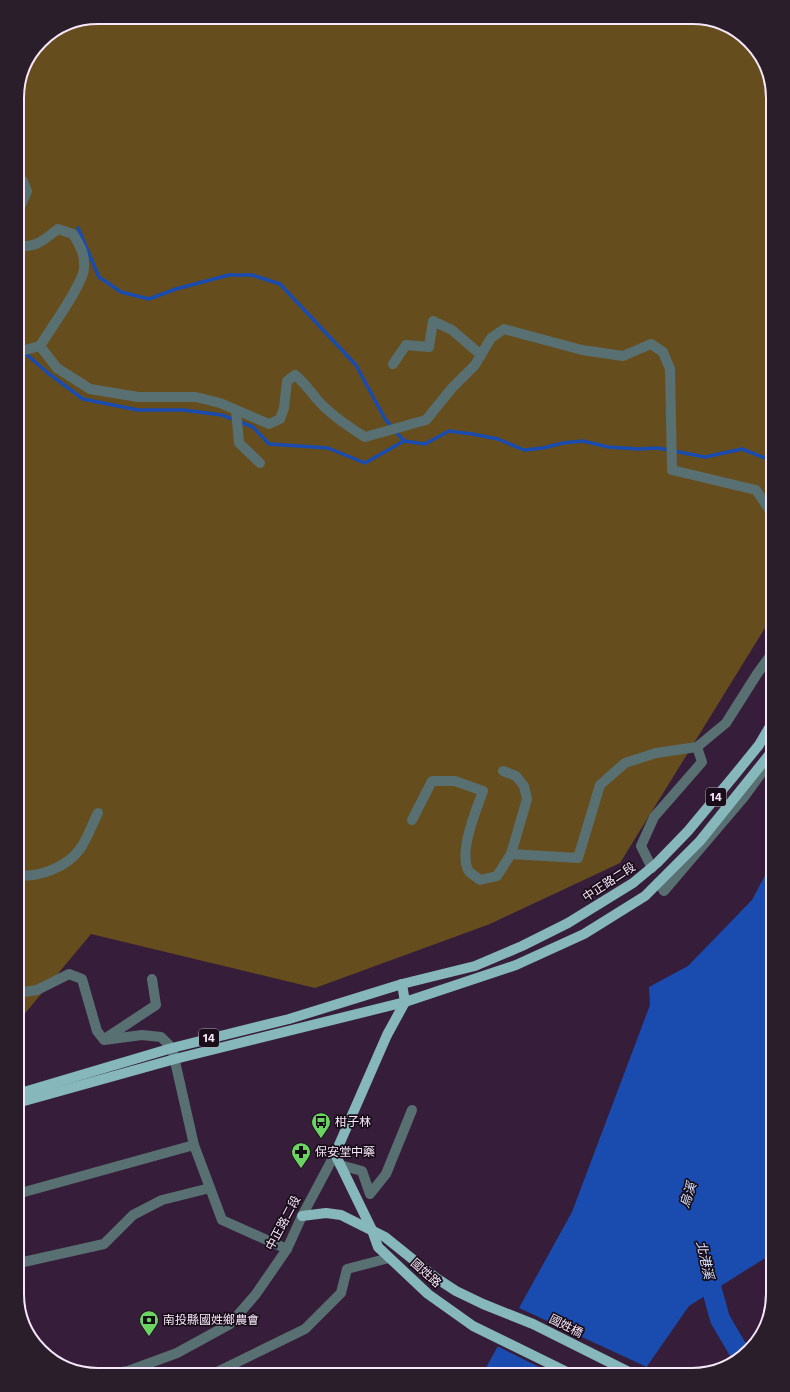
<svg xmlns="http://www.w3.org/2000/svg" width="790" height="1392" font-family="'Work Sans','Noto Sans TC',sans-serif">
<rect width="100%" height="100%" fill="#361e3a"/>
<!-- green -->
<polygon fill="#654d1d" points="98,17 697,17 737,31 765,62 773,98 773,615 620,863 490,924 315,988 91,934 17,1023 17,93 23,67 41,41 67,23"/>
<!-- water -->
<polygon fill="#1a4cb0" points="773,860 773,1253 689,1306 641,1375 482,1375 572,1212 650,1005 649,987 688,966 752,900"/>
<!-- pier -->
<polygon fill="#361e3a" points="517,1307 649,1368 644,1375 555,1375 495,1345"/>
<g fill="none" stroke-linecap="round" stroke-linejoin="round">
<!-- stream -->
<g stroke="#1a4cb0" stroke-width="3.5">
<polyline points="78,228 99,277 121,292 149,299 176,289 229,275 252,275 280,284 356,365 385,419 404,441"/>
<polyline points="17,346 48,373 83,399 138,410 183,410 222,415 253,427 269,444 328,448 365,463 404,441 425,444 449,431 472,434 498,439 524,450 543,448 563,443 583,441 608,447 638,449 658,448 705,457 742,449 773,461"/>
</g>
<!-- river -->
<polyline stroke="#1a4cb0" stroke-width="20" points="705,1265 720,1319 741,1355"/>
<!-- minor -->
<g stroke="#597072" stroke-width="10">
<polyline points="17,208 21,205 27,191 23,181 17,178"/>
<path d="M17 245C34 250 45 239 58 229L73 234C80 246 85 253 84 268 84 283 49 331 40 346"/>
<path d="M17 352 40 346 57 368 90 389 138 397H196L220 403 269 424 280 419 284 408 287 381 295 375C304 382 309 390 316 398 328 413 349 427 365 437L426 420 452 388 475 365 491 338 504 329 582 350 623 356 651 344 663 352 670 369 672 470 756 490 773 515"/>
<polyline points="393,364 406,345 429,347 433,321 452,330 481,355"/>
<polyline points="236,410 239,443 260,463"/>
<polyline points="503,771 516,776 524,786 527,799 511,854"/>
<path d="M412 820 432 781H455L483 791C476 811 459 850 468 870 470 874 477 877 480 880L497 876 511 854 578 858 600 785 625 763 656 753 697 747 726 723 757 674 773 652"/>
<polyline points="652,868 641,846 654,817 702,762 697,747"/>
<path d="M17 875C39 878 67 867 80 849 88 838 92 824 98 813"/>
<polyline points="659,882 664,891 744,797 771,760"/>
<polyline points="17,993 37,990 69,974 82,979 97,1031 104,1040 142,1035 161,1037 172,1048 194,1145 222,1220 287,1249"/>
<polyline points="106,1038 156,1005 152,979"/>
<polyline points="340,1165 362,1171 370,1194 386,1174 412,1110"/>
<polyline points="17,1194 194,1145"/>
<polyline points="17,1263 19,1263 17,1253"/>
<polyline points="19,1263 104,1244 133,1215 162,1200 210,1188"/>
<polyline points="217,1372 305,1329 341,1293 347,1269 389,1258"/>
<polyline points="103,1375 128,1371 177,1353 230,1324 256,1294 287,1249 302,1216 335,1154"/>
</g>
<!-- major -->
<g stroke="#86b7bb" stroke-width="10">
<polyline points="402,984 405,1002 387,1035 335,1154 372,1230 378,1247 428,1294 473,1326 573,1375"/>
<polyline points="17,1094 172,1048 289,1019 402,984 475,966 522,946 568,923 633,883 657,863 688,831 733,777 759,745 773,721"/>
<polyline points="17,1103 175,1059 405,1002 516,965 584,934 645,896 700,841 773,750"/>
<polyline points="302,1216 326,1213 341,1215 385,1237 436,1278 456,1291 483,1304 533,1324 635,1375"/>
</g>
</g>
<!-- icons -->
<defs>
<g id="bus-pin" transform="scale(1)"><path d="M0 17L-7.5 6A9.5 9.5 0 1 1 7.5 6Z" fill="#6bd362" stroke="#180d19"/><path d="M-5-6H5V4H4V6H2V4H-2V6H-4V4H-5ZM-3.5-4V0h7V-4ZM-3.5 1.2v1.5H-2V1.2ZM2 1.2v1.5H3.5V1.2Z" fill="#111"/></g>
<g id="pharmacy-pin" transform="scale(1)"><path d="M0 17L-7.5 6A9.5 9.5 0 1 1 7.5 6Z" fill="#6bd362" stroke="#180d19"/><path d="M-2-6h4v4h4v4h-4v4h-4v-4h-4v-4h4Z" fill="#111"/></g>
<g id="bank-pin" transform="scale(1)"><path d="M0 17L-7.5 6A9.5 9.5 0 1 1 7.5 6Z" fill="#6bd362" stroke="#180d19"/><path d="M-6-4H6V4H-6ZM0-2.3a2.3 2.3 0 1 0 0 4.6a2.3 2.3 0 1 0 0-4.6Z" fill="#111"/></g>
</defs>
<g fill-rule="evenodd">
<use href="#bus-pin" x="321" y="1122"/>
<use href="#pharmacy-pin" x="301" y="1152"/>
<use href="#bank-pin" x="149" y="1320"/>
</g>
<g text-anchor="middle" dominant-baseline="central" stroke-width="3.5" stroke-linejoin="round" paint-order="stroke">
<!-- shield labels -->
<g fill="#180d19" stroke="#b3a5b6" stroke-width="1">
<rect x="706" y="788" width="20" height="18" rx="3"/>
<rect x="199" y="1029" width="20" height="18" rx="3"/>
</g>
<g font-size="11" font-weight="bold" fill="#f6e6f9">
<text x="716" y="797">14</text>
<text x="209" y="1038">14</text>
</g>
<!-- street labels -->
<g font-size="12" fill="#f6e6f9" stroke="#180d19">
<text transform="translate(609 882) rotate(-33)">中正路二段</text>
<text transform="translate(283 1223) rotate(-62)">中正路二段</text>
<text transform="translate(426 1273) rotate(42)">國姓路</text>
<text transform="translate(566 1326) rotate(27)">國姓橋</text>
</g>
<!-- poi labels -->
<g font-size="12" fill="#f6e6f9" stroke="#180d19" text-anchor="start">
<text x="335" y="1122">柑子林</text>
<text x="315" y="1152">保安堂中藥</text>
<text x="163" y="1320">南投縣國姓鄉農會</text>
</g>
<!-- water labels -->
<g font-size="13" font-style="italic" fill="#d4e3fe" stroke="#180d19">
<text transform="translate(688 1195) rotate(-72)">烏溪</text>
<text transform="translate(705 1260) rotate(77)">北港溪</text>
</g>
</g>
<!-- crop -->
<path d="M0 0H790V1392H0ZM98 24H692A74 74 0 0 1 766 98V1294A74 74 0 0 1 692 1368H98A74 74 0 0 1 24 1294V98A74 74 0 0 1 98 24Z" fill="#2a1e2b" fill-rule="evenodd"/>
<path fill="none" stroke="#f6e6f9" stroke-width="2" d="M98 24H692A74 74 0 0 1 766 98V1294A74 74 0 0 1 692 1368H98A74 74 0 0 1 24 1294V98A74 74 0 0 1 98 24Z"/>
</svg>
